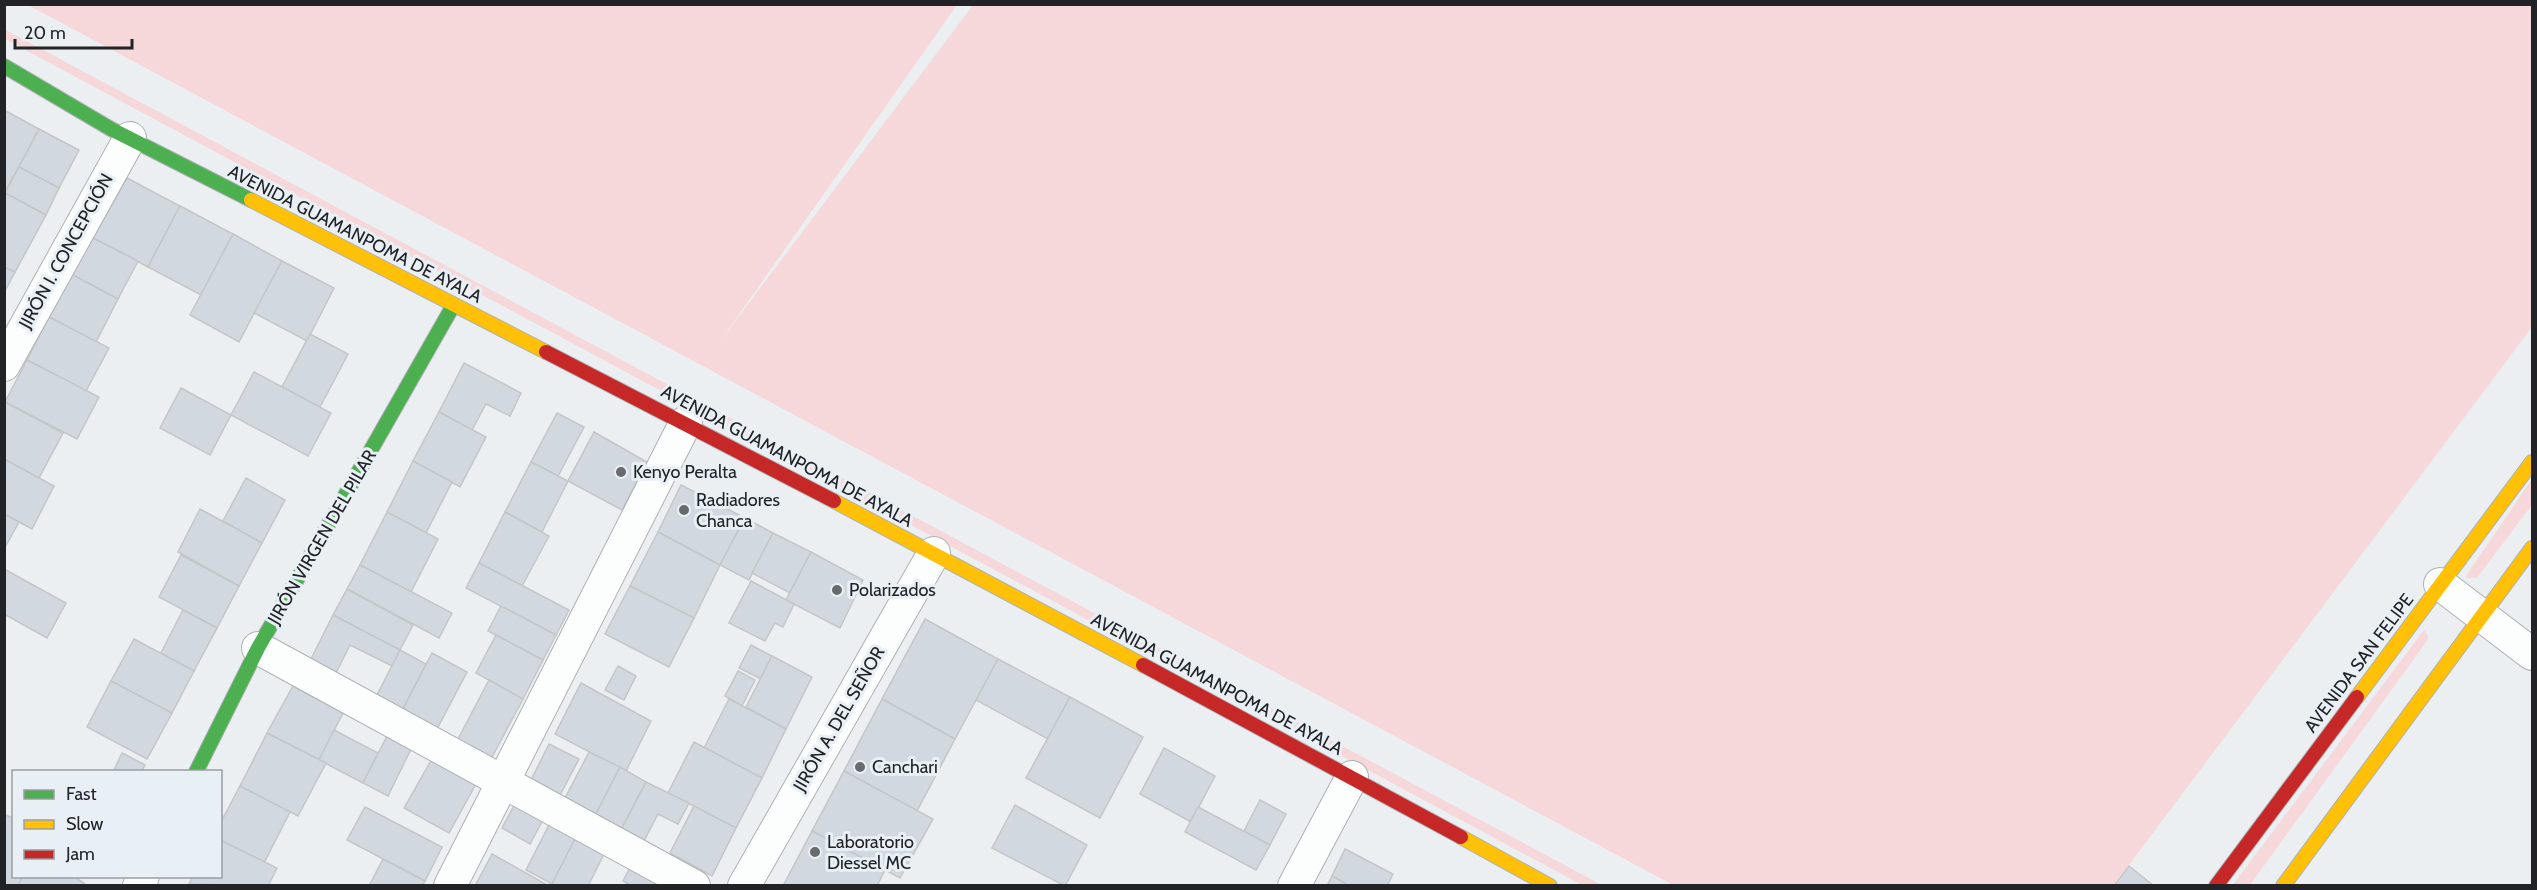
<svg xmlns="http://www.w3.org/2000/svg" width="2537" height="890" font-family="Cabin,sans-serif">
<rect width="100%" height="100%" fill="#eceff2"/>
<!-- green -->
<g fill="#f6d8db">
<polygon points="28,5 957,5 721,340 973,5 2532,5 2532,327 2114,885 1673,885"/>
<polygon points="4,29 1602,885 1582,885 5,39"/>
<polygon points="2532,479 2532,505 2477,578 2468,578 2466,576"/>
<polygon points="2424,630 2428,635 2427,641 2250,885 2232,886"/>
</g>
<!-- building -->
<g fill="#d1d8df" stroke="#c4c6c8" stroke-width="1.5">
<polygon points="4,110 39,129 4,194"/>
<polygon points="39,129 79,150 59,188 19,167"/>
<polygon points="19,167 59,188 46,215 5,193"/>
<polygon points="127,178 180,206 148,267 93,238"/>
<polygon points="5,193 46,215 15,272 4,267"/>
<polygon points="180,206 233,234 201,295 148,267"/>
<polygon points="233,234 282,261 239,342 190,315"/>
<polygon points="93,238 138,261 118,299 71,274"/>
<polygon points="282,261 334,288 307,341 254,313"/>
<polygon points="4,267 15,272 4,293"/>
<polygon points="71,274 118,299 96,342 49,317"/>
<polygon points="49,317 109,348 86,391 27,360"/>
<polygon points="310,334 348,354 320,407 282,387"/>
<polygon points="27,360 99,397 77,439 5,402"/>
<polygon points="464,363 521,393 510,416 486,404 472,430 439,412"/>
<polygon points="254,372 331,413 308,456 231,415"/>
<polygon points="181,388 231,415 210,455 160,428"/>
<polygon points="5,402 63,433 39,478 4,459"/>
<polygon points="439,412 486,437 460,487 413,461"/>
<polygon points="557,413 584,427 558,476 531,462"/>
<polygon points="594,432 647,462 622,510 568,481"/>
<polygon points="4,459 54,486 32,529 4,514"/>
<polygon points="413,461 452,482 426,533 387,512"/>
<polygon points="531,462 568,481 542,532 505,512"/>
<polygon points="246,478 285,500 262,543 223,521"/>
<polygon points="681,485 745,518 720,565 658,532"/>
<polygon points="200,509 262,543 239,586 178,552"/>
<polygon points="387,512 438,539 411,592 360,565"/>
<polygon points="505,512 549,536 522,586 479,563"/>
<polygon points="4,514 19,522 4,549"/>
<polygon points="745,518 773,533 749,580 720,565"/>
<polygon points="658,532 720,565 694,618 630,586"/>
<polygon points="773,533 811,552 790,593 752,573"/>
<polygon points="811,552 863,580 840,628 786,600"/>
<polygon points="181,555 239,586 217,628 159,597"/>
<polygon points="479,563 569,610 556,635 466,588"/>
<polygon points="360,565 452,613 439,638 347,589"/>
<polygon points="4,569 66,603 47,638 4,614"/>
<polygon points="751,581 794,604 783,627 775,623 765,641 729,623"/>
<polygon points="630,586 694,618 669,667 605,634"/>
<polygon points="347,589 413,625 400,650 333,615"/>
<polygon points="501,606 556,635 543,660 488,631"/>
<polygon points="183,610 217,628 194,671 161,653"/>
<polygon points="333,615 400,650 392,666 350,645 334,677 309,663"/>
<polygon points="925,619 998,659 955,739 882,699"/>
<polygon points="496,635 543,660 523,699 476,673"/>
<polygon points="134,639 194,671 172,713 111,681"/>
<polygon points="751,645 772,656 761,679 739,668"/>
<polygon points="400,650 426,664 401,713 375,699"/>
<polygon points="432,653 467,672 436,731 401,713"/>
<polygon points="772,656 812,677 786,729 746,707"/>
<polygon points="998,659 1070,697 1048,739 976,700"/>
<polygon points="618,666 636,676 624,700 605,690"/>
<polygon points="738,671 755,680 742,706 725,696"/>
<polygon points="489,680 523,699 491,759 457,741"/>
<polygon points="111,681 172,713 147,759 87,727"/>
<polygon points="581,683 651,721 626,771 555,734"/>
<polygon points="293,686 343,713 319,760 267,733"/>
<polygon points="1070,697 1143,737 1100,818 1026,778"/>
<polygon points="729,699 786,729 762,778 704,748"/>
<polygon points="882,699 955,739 917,811 844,771"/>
<polygon points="334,730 378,753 363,783 319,760"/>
<polygon points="267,733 326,763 298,816 240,786"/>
<polygon points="387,736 411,749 388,796 363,783"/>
<polygon points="694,742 762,778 736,828 668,793"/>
<polygon points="549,744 579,759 559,797 530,782"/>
<polygon points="1164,748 1215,776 1191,822 1140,794"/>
<polygon points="589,752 620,767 595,816 564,800"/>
<polygon points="122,753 145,765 141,772 113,772"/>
<polygon points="432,759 476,784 449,833 404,808"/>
<polygon points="620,767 646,782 621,830 595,816"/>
<polygon points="844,771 933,819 900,878 812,831"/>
<polygon points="646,782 689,803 678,824 658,814 644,841 621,830"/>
<polygon points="240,786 290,812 264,863 220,840 220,824"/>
<polygon points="1260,800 1286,814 1270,845 1244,831"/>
<polygon points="516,802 544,818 530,844 502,828"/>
<polygon points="1015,805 1087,845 1065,886 992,848"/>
<polygon points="694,806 736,828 712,876 670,853"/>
<polygon points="365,807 442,847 425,881 347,840"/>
<polygon points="1198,807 1270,845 1256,870 1185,832"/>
<polygon points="4,814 14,819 14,876 23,876 18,886 4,886"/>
<polygon points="550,823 576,837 552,884 526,870"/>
<polygon points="812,831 885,870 877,886 783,886"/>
<polygon points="576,837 605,852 588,886 554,886 552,884"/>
<polygon points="220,840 277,868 268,886 189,884 193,876 220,876"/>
<polygon points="1345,849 1393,874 1387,886 1350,886 1332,876"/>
<polygon points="492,854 549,886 475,886"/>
<polygon points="383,859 425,881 422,886 369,886"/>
<polygon points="632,864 672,886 632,886 623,881"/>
<polygon points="2129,866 2154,886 2114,886"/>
<polygon points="23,876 73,876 84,883 82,886 18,886"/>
<polygon points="1332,876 1350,886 1327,886"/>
</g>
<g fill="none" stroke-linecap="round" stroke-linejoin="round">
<!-- street casing -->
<g stroke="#aeb1b3" stroke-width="34">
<g id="street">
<polyline points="4,365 130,138"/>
<polyline points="2440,584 2532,654"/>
<polyline points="258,648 694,886"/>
<polyline points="139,886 143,876"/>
<polyline points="450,886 686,422"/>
<polyline points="744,886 934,553"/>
<polyline points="1294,886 1352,777"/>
</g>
</g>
<!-- fast casing -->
<g stroke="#aeb1b3" stroke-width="16">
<g id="fast">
<polyline points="4,66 111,129 251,200"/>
<polyline points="196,772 258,648 453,306"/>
</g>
</g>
<!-- slow casing -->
<g stroke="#aeb1b3" stroke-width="16">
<g id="slow">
<polyline points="251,200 546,352"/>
<polyline points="834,501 1143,665"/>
<polyline points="2357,697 2532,462"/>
<polyline points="1461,837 1550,886"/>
<polyline points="2283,886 2532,548"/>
</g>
</g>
<!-- jam casing -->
<g stroke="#aeb1b3" stroke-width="16">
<g id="jam">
<polyline points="546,352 834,501"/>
<polyline points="1143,665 1461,837"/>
<polyline points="2216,886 2357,697"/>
</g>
</g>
<!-- street -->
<use href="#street" stroke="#fcfdfd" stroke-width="32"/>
<!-- fast -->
<use href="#fast" stroke="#4caf50" stroke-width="14"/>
<!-- slow -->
<use href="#slow" stroke="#ffc107" stroke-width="14"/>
<!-- jam -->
<use href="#jam" stroke="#c62828" stroke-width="14"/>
</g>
<!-- markers -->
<g fill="#686a6d" stroke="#e9f0f5" stroke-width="2">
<circle cx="621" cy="472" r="6"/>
<circle cx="684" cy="510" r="6"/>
<circle cx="837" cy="590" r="6"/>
<circle cx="860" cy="767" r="6"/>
<circle cx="815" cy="852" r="6"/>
</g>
<g text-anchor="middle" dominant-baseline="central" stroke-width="6" stroke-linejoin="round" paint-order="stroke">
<!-- street labels -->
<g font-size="18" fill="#212326" stroke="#e9f0f5">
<text transform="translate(355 234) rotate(27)">AVENIDA GUAMANPOMA DE AYALA</text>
<text transform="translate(66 251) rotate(-61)">JIRÓN I. CONCEPCIÓN</text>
<text transform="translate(787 456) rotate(28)">AVENIDA GUAMANPOMA DE AYALA</text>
<text transform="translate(322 537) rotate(-60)">JIRÓN VIRGEN DEL PILAR</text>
<text transform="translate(2359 663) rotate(-53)">AVENIDA SAN FELIPE</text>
<text transform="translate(1217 684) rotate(28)">AVENIDA GUAMANPOMA DE AYALA</text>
<text transform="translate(839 719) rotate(-60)">JIRÓN A. DEL SEÑOR</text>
</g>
<!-- poi labels -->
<g font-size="18" fill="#212326" stroke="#e9f0f5" text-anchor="start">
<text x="633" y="472">Kenyo Peralta</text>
<text x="696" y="500">Radiadores<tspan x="696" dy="21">Chanca</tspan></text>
<text x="849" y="590">Polarizados</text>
<text x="872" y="767">Canchari</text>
<text x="827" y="842">Laboratorio<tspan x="827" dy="21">Diessel MC</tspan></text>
</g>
</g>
<!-- border -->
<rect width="2537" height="890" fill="none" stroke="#212326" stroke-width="12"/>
<!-- legend -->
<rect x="12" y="770" width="210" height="108" fill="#e9f0f5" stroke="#999ea2" stroke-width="1.5"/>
<rect x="24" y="790" width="30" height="9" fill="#4caf50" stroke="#999ea2" stroke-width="1.5"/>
<text x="66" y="800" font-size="18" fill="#212326">Fast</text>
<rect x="24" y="820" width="30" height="9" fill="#ffc107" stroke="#999ea2" stroke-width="1.5"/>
<text x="66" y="830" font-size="18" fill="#212326">Slow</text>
<rect x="24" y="850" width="30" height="9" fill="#c62828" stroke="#999ea2" stroke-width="1.5"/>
<text x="66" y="860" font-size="18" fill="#212326">Jam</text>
<!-- scale -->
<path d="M15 39v9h117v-9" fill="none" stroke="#212326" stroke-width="3"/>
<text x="24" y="39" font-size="18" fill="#212326" stroke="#e9f0f5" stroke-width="4.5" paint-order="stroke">20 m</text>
</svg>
